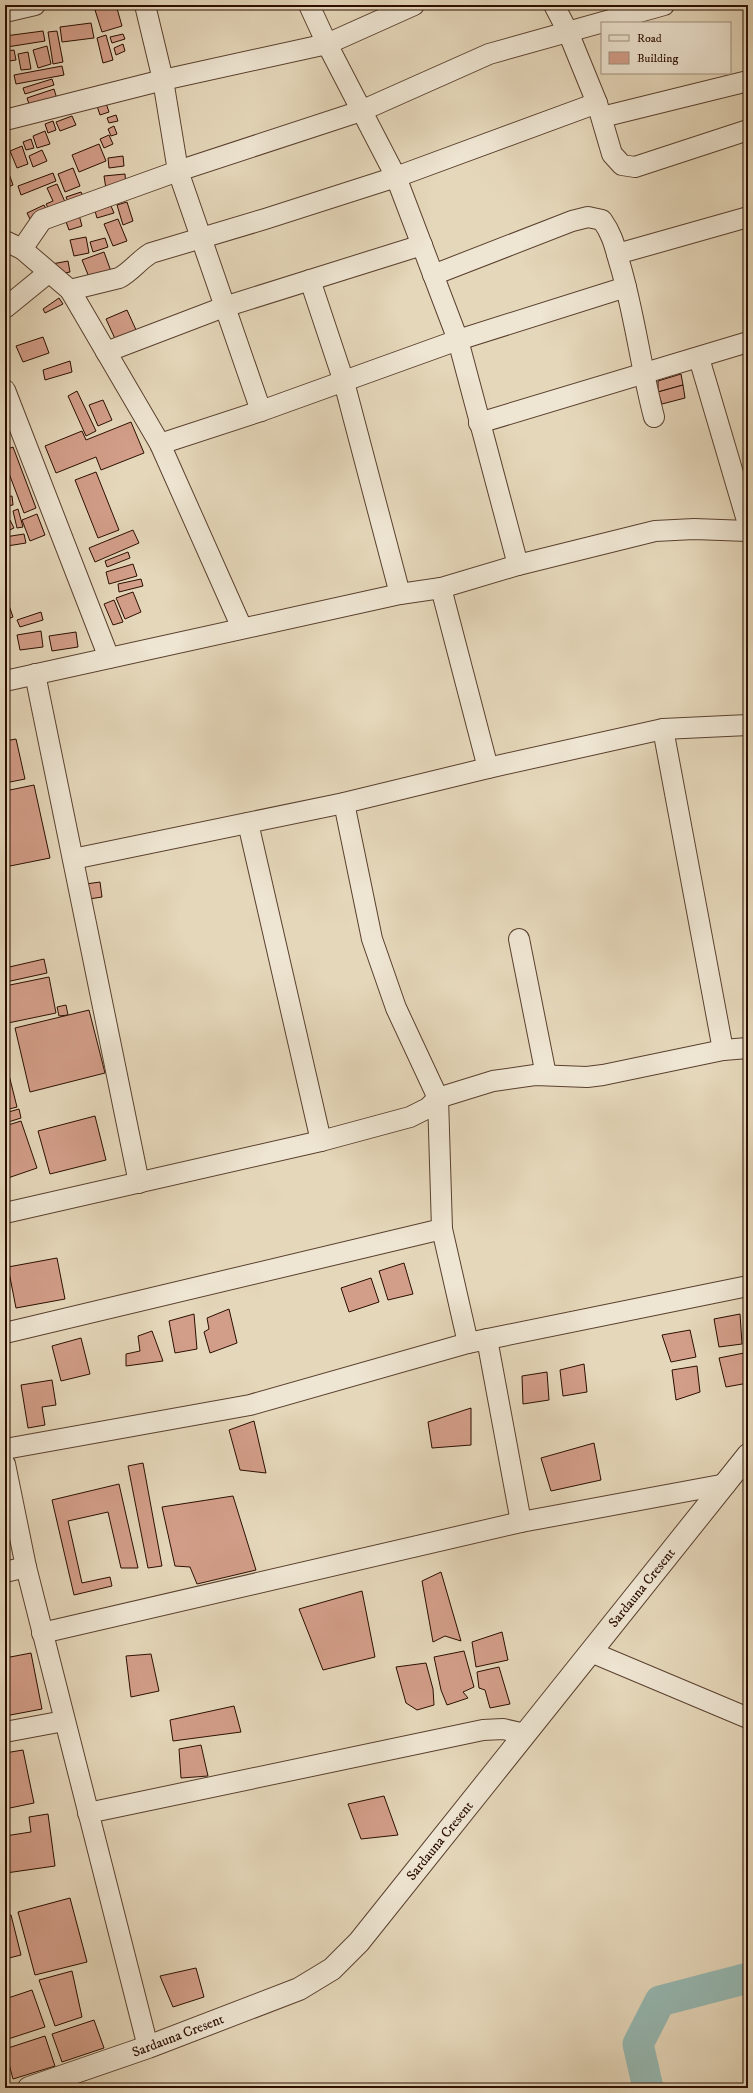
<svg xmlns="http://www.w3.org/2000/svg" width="753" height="2093" font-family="'IM FELL DW Pica',serif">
<rect width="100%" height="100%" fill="#e5d7ba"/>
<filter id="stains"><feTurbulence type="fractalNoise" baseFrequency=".005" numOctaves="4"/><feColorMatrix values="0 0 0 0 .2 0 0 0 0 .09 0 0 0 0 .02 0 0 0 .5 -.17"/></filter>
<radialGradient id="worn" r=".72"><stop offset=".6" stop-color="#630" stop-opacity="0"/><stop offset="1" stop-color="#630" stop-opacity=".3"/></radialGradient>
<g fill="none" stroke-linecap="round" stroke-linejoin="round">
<!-- river -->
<polyline stroke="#96b9b3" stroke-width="31" points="648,2088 638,2044 660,2001 748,1978"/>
</g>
<!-- building -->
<g fill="#d39e89" stroke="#2b0e00">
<polygon points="112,5 116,5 122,26 102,32 95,10"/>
<polygon points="91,23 94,38 62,42 60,27"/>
<polygon points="43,31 45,41 7,47 5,36"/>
<polygon points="57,31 63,62 53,64 48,32"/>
<polygon points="123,34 125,39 112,43 110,37"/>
<polygon points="106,35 113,60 103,63 97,38"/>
<polygon points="123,44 125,51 116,55 114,48"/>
<polygon points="47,46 51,64 38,68 33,50"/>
<polygon points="14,50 16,60 9,61 7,51"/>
<polygon points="28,52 31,69 21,70 18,54"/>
<polygon points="62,66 64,75 16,84 14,75"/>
<polygon points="52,79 54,85 25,94 23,88"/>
<polygon points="54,89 57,99 30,107 27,98"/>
<polygon points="106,103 109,112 100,115 97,106"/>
<polygon points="116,115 118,121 109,123 107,118"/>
<polygon points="72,116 76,125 60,131 56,122"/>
<polygon points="53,121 56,130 48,133 45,124"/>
<polygon points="114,126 117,134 111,136 108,129"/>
<polygon points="45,131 50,144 37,148 33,136"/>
<polygon points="109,135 113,144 104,148 100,139"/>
<polygon points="31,139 34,148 26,150 23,142"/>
<polygon points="99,144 106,161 79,172 72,155"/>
<polygon points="22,146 28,164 17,168 10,151"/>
<polygon points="42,150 47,161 33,167 29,156"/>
<polygon points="123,156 124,166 109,168 108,158"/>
<polygon points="73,168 80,186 65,192 58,174"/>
<polygon points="8,171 13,185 5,188 5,172"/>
<polygon points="53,173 56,181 21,195 18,186"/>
<polygon points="125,174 126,187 106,189 104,176"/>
<polygon points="57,184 66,204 50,211 46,204 53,201 47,188"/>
<polygon points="81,192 84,198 69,204 66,197"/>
<polygon points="127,202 133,221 123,225 117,205"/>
<polygon points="44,205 47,211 30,219 27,213"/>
<polygon points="111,206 114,213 97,218 95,211"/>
<polygon points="79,215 82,226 69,230 65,219"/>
<polygon points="118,219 127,241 113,246 104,224"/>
<polygon points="86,237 89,253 74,256 70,240"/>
<polygon points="105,238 108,247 93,252 90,242"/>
<polygon points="104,252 112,274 91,282 82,260"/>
<polygon points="68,261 70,272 54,275 52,264"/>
<polygon points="59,298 63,304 45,313 43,309"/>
<polygon points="127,310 137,332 116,341 106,319"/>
<polygon points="43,337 49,353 23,362 16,346"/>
<polygon points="70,361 72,372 45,380 43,370"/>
<polygon points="681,374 683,385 658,392 658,381"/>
<polygon points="683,385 685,398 662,404 658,392"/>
<polygon points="77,391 96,431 86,436 68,396"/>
<polygon points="103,400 112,420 98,426 89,405"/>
<polygon points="131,422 144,453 101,470 96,457 56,473 45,446 82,431 86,440"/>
<polygon points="13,447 36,508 24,513 5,463 5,450"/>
<polygon points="96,472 119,530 98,538 75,480"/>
<polygon points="12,496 13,505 5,506 5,497"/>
<polygon points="18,509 23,527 17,528 13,511"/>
<polygon points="37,514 45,535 30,541 22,520"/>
<polygon points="10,520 14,528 5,532 5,523"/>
<polygon points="133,530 139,543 95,562 89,548"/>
<polygon points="24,534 26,543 7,546 5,537"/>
<polygon points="128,552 130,558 107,567 105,561"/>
<polygon points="133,564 137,576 109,584 106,572"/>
<polygon points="141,579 143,586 119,592 118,584"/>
<polygon points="133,592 141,612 125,619 116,598"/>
<polygon points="5,594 13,617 5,620"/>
<polygon points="114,600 123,622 113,625 104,604"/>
<polygon points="41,612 43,620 20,627 17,620"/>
<polygon points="41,631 43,647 20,650 17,635"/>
<polygon points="76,632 78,647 52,651 49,636"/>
<polygon points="16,739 25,779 5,783 5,741"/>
<polygon points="34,785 50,858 5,867 5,791"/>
<polygon points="100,882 102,897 89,899 86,884"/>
<polygon points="44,959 47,973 6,982 5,968"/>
<polygon points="49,977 56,1013 8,1023 5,1008 5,986"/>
<polygon points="66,1005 68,1015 59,1016 57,1007"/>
<polygon points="89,1010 105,1073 30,1092 15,1028"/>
<polygon points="9,1075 17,1107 5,1110 5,1076"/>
<polygon points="19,1109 21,1118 5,1123 5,1113"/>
<polygon points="95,1116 106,1160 50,1174 38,1131"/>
<polygon points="21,1121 37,1168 5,1179 5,1126"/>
<polygon points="57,1258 65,1299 16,1308 8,1267"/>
<polygon points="404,1263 413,1294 388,1300 379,1271"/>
<polygon points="371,1278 379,1302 349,1312 341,1288"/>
<polygon points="229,1309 237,1343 210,1353 204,1332 209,1329 207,1318"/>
<polygon points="194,1314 197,1349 175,1353 169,1321"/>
<polygon points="740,1314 742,1344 719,1347 714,1319"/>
<polygon points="690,1330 696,1357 671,1362 662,1335"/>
<polygon points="152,1331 163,1361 126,1366 126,1354 140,1351 138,1336"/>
<polygon points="81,1338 90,1374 61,1381 52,1346"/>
<polygon points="744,1353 748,1383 726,1387 719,1358"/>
<polygon points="584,1364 587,1392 563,1396 560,1370"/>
<polygon points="697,1366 700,1392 676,1400 672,1370"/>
<polygon points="547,1372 549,1400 523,1404 522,1376"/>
<polygon points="52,1380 56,1405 42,1407 45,1425 28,1428 21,1385"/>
<polygon points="471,1408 471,1445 432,1448 428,1422"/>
<polygon points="254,1421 266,1473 240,1470 229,1430"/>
<polygon points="594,1443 601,1480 551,1491 541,1458"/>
<polygon points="143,1463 162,1566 148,1568 128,1466"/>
<polygon points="119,1484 138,1568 121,1568 108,1512 68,1521 82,1583 110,1577 112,1586 74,1595 52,1500"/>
<polygon points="233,1496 256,1570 197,1584 190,1567 175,1566 162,1507"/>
<polygon points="441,1572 461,1641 445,1636 433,1642 422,1581"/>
<polygon points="362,1591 375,1657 323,1670 299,1609"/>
<polygon points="502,1632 508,1660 476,1667 472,1642"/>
<polygon points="464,1651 474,1687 463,1692 468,1698 447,1705 441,1690 434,1657"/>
<polygon points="31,1653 42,1709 5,1716 5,1658"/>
<polygon points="151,1654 159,1691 131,1697 126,1656"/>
<polygon points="426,1663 433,1689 434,1705 417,1710 406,1703 396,1667"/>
<polygon points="499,1667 510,1704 490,1708 485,1690 479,1688 477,1672"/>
<polygon points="234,1706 241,1732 173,1741 170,1720"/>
<polygon points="201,1745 208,1776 181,1778 179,1749"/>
<polygon points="23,1750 34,1803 5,1809 5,1753"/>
<polygon points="384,1796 398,1835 361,1839 348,1804"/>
<polygon points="48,1814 55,1866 6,1873 5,1836 31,1832 29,1817"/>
<polygon points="70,1898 87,1962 35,1975 18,1912"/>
<polygon points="11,1915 21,1955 5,1959 5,1916"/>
<polygon points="196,1968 204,1997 173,2007 160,1976"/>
<polygon points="72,1971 82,2017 55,2026 39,1980"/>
<polygon points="32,1990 45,2027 5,2040 5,1999"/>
<polygon points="94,2020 104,2048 62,2062 52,2034"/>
<polygon points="45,2036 55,2066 13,2079 5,2049"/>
</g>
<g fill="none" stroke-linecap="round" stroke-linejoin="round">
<!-- minor casing -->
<g stroke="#5a402e" stroke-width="22">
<g id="minor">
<polyline points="145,5 163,80 178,171 261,411"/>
<polyline points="309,5 327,44 396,177 458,340 518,565"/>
<polyline points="554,5 568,32 597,103 612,154 622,165 635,167 748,130"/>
<polyline points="5,12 35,5"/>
<polyline points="602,117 748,81"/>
<polyline points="5,120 163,80 327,44 414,5"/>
<polyline points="5,241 22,249 70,290 160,444 242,628"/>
<polyline points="22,249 42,220 178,171 361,111 489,54 664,5"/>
<polyline points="617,254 748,217"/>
<path d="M433 275 572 221 588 217 602 220C614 237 615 249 621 268 635 317 641 368 654 417"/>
<polyline points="310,280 344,382 400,594"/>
<path d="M70 290 119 278C131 272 139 260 151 253L265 219 396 177 597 103"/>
<polyline points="5,308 48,273"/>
<polyline points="106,352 224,307 422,245"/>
<polyline points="699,358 748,524"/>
<polyline points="5,390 109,658"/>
<polyline points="479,423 748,342"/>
<polyline points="160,444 261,411 458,340 626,287"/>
<polyline points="441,588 488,768"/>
<polyline points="35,674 139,1183"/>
<polyline points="5,681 400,594 441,588 518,565 655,531 694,529 748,531"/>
<polyline points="663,729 723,1050"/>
<polyline points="344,803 372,939 396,1008 438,1098 442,1229 468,1343"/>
<polyline points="248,823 321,1141"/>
<polyline points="73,859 344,803 488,768 663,729 748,725"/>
<polyline points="519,939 546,1075"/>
<polyline points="5,1213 321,1141 410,1117 428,1108 438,1098 493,1081 535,1075 587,1077 603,1075 723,1050 748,1048"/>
<polyline points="5,1333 442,1229"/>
<polyline points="487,1339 521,1522"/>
<polyline points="5,1449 250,1405 468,1343 748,1286"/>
<polyline points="5,1464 26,1567 148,2047"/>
<polyline points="5,1572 26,1567"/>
<polyline points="42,1633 521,1522 726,1484"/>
<polyline points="591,1652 748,1718"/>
<polyline points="5,1732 64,1721"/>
<polyline points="88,1813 483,1730 503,1729 525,1734"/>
</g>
</g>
<!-- tertiary casing -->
<g stroke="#5a402e" stroke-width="24">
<polyline id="tertiary" points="29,2088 148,2047 299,1989 332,1969 359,1942 748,1455"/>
</g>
<!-- minor -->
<use href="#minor" stroke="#eee5d2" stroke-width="20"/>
<!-- tertiary -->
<use href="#tertiary" stroke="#eee5d2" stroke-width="22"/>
</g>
<g text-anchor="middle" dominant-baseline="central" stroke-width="3" stroke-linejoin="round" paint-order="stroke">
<!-- street labels -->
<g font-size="14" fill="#2b0e00" stroke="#eee5d2">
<text transform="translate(642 1588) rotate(-51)">Sardauna Cresent</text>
<text transform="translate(440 1841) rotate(-51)">Sardauna Cresent</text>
<text transform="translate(178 2036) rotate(-21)">Sardauna Cresent</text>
</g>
</g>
<!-- margin -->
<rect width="753" height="2093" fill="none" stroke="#e5d7ba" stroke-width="20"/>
<rect x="6" y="6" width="741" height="2081" fill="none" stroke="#2b0e00" stroke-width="2"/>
<rect x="10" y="10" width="733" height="2073" fill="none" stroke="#2b0e00"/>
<!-- legend -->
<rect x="601" y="22" width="130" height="52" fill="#eee5d2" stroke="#a08f7e"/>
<rect x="609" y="35" width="20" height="6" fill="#eee5d2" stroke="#a08f7e"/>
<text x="637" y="42" font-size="12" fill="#2b0e00">Road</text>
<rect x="609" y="52" width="20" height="12" fill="#d39e89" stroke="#a08f7e"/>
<text x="637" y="62" font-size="12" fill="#2b0e00">Building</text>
<rect width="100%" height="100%" filter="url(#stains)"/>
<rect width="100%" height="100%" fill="url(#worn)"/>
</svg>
